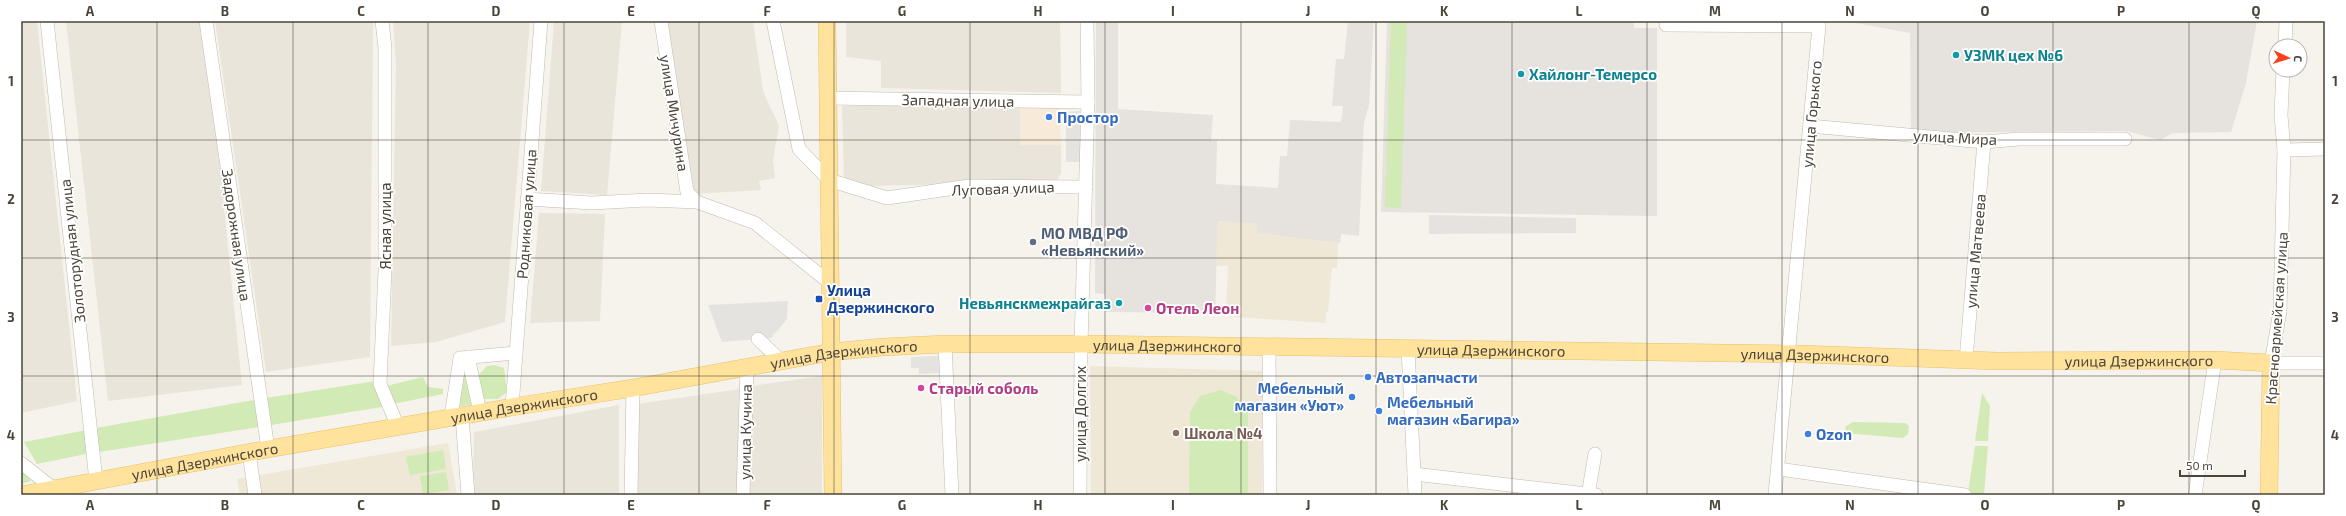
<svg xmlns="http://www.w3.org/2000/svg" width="2346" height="516" font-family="'Exo 2',sans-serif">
<rect width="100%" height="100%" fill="#f6f3ec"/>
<!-- residential -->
<g fill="#eae5da">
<polygon points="21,21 37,21 77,401 21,413"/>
<polygon points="66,21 205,21 242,385 108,401"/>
<polygon points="215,21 373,21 370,357 266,372"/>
<polygon points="393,21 530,21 505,322 436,342 391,346 396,65"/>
<polygon points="554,21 622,21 607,195 541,191"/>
<polygon points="665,21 753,21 763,91 779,126 773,160 775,178 759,181 761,190 693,194"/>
<polygon points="846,21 1060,21 1061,93 881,88 881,61 846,57"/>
<polygon points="916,105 973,107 1020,105 1020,145 1061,145 1061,173 1056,182 868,186 844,178 842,106"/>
<polygon points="539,213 605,214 600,321 530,323"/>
<polygon points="822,376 822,495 750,495 752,386"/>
<polygon points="740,389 738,495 637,495 637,404"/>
<polygon points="619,405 619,495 473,495 474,432"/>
</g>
<!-- commercial -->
<polygon fill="#f7ead8" points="1020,105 1060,106 1061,145 1020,145"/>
<!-- industrial -->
<g fill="#e6e2dd">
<polygon points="1096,21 1118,21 1118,109 1213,115 1211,141 1217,141 1216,184 1278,188 1280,156 1287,156 1290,120 1341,122 1343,106 1332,106 1336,59 1344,59 1348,21 1374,21 1369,105 1364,122 1359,236 1341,234 1340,243 1256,233 1257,224 1218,221 1215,313 1105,312 1105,294 1095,293"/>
<polygon points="1387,21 1634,21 1634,28 1657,28 1657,216 1381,212"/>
<polygon points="1845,21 2257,21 2246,83 2231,132 2173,133 2160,140 2127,131 1911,133 1910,33"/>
</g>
<!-- education -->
<g fill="#efe8d6">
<polygon points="1218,221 1257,224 1257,233 1338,243 1337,268 1332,268 1328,311 1326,312 1325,323 1235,317 1226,313 1228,266 1216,266"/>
<polygon points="1090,366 1262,371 1262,495 1091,495"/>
<polygon points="448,443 457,495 240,495 237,479"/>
</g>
<!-- green -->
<g fill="#d2eab5">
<polygon points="1391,21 1407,21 1401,208 1385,207"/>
<polygon points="494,365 504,368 507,392 498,399 484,399 478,390 477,377 487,366"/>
<polygon points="466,372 473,404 457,407 461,373"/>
<polygon points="423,377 428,387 443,389 443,394 393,404 386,386"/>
<polygon points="376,381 382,407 271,425 266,398"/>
<polygon points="1221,390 1237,397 1248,413 1248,495 1189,495 1190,412 1200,396"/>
<polygon points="1982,393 1990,406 1988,441 1975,441"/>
<polygon points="254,400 259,427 99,452 96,428"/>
<polygon points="1853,422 1905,423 1909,426 1908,434 1903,438 1844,433 1846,426"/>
<polygon points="87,430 91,453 37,464 24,442"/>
<polygon points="1975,446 1988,446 1984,495 1968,493"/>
<polygon points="443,450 446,469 410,475 406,457"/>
<polygon points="21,469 31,481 21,484"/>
<polygon points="446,472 449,490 423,494 420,476"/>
</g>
<!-- parking -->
<g fill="#e5e3e0">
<polygon points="1080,111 1081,162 1066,162 1066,112"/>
<polygon points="1429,215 1576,218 1576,233 1429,234"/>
<polygon points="788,301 787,319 771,338 722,342 708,305"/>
<polygon points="942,356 942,373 919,374 919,368 911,368 911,357"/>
</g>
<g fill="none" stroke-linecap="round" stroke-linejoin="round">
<!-- minor casing -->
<g stroke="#c2bbae" stroke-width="14">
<g id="minor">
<polyline points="47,21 96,481"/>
<polyline points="206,21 268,449"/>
<polyline points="382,21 385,48 385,270 380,384 398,427"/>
<polyline points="661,21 687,192 697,202"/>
<polyline points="773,21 799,149 829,180 887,198 969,186 1086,187"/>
<polyline points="1666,25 1819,26 1775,495"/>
<polyline points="2285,46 2286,21"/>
<polyline points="2283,70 2281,115 2284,150 2280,311 2271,363 2325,363"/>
<polyline points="827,98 1088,102"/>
<polyline points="1810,126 1984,142 2019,139 2125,139"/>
<polyline points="2284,150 2325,149"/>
<polyline points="527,199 592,203 647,200 697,202 755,223 830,283"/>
<polyline points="758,339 782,362"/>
<polyline points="945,344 952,495"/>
<polyline points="1269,347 1270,495"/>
<polyline points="1408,349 1415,495"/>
<polyline points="468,357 480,412"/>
<polyline points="1966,360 1984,142"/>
<polyline points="512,407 541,21"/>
<polyline points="462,416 468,495"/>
<polyline points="451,417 460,358 516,353"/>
<polyline points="249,452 255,495"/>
<polyline points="21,463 54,489"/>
<polyline points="1778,469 1965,495"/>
<polyline points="1414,474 1596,495"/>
<polyline points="631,495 633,388"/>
<polyline points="743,495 747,369"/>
<polyline points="1080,495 1081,344 1088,102 1087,21"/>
<polyline points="1588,495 1595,454"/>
<polyline points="2195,495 2215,360"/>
</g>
</g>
<!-- major casing -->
<g stroke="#e6c16a" stroke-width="18">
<g id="major">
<polyline points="827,21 833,495"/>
<path id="s1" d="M21 495 268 449 512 407 633 388 831 352 883 347 945 344H1081L1802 354 1997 361 2215 360 2271 363 2269 495"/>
</g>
</g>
<!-- minor -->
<use href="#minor" stroke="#fff" stroke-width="13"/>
<!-- major -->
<use href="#major" stroke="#ffe39c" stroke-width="17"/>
</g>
<!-- grid -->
<path fill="none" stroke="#4b4439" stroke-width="1" stroke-opacity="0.55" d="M157 21V495M293 21V495M428 21V495M564 21V495M699 21V495M834 21V495M970 21V495M1105 21V495M1241 21V495M1376 21V495M1512 21V495M1647 21V495M1782 21V495M1918 21V495M2053 21V495M2189 21V495M21 140H2325M21 258H2325M21 376H2325"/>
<!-- markers -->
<g fill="#0f9aa8" stroke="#fff" stroke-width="1.5">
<circle cx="1956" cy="55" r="4"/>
<circle cx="1521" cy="74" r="4"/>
<circle cx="1119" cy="303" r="4"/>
</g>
<g fill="#3f7fe0" stroke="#fff" stroke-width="1.5">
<circle cx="1049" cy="117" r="4"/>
<circle cx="1368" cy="377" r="4"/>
<circle cx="1352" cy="397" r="4"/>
<circle cx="1379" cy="411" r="4"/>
<circle cx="1808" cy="434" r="4"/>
</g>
<circle fill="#5c6f8a" stroke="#fff" stroke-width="1.5" cx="1033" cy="242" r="4"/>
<rect fill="#1a4fb4" stroke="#fff" stroke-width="1.5" x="815" y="295" width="8" height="8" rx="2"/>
<g fill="#d1479c" stroke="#fff" stroke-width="1.5">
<circle cx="1148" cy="308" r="4"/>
<circle cx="921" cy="388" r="4"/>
</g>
<circle fill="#8d6e63" stroke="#fff" stroke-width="1.5" cx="1176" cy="433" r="4"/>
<g text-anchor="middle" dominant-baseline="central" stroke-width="3.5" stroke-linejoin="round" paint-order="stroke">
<!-- culture labels -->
<g font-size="15" font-weight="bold" fill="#0d838f" stroke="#fff" text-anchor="start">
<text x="1964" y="55">УЗМК цех №6</text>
<text x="1529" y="74">Хайлонг-Темерсо</text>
<text x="1111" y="303" text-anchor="end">Невьянскмежрайгаз</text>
</g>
<!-- street labels -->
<g font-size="15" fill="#4b4439" stroke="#fff">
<text transform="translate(958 100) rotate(1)">Западная улица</text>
<text transform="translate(675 113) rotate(81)">улица Мичурина</text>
<text transform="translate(1811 114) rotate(-85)">улица Горького</text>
<text transform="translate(1955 137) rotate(3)">улица Мира</text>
<text transform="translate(1003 188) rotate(-2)">Луговая улица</text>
<text transform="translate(526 214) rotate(-86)">Родниковая улица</text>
<text transform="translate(385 226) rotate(-90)">Ясная улица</text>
<text transform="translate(237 235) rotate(82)">Задорожная улица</text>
<text transform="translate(72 251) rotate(-96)">Золоторудная улица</text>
<text transform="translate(1975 251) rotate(-85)">улица Матвеева</text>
<text transform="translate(2276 318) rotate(-86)">Красноармейская улица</text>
<text stroke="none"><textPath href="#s1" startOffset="1159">улица Дзержинского</textPath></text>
<text stroke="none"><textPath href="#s1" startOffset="1483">улица Дзержинского</textPath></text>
<text stroke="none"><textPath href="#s1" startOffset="835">улица Дзержинского</textPath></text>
<text stroke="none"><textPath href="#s1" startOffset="1807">улица Дзержинского</textPath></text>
<text stroke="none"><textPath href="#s1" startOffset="2131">улица Дзержинского</textPath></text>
<text stroke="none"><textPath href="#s1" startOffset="511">улица Дзержинского</textPath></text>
<text transform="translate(1080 414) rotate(-90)">улица Долгих</text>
<text transform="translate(745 432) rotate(-89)">улица Кучина</text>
<text stroke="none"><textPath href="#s1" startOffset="187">улица Дзержинского</textPath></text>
</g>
<!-- shop labels -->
<g font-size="15" font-weight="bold" fill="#366cbe" stroke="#fff" text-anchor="start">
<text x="1057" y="117">Простор</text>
<text x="1376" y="377">Автозапчасти</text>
<text x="1344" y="388" text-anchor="end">Мебельный<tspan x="1344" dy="17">магазин «Уют»</tspan></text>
<text x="1387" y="402">Мебельный<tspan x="1387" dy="17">магазин «Багира»</tspan></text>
<text x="1816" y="434">Ozon</text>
</g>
<!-- service labels -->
<g font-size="15" font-weight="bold" fill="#4e5e75" stroke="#fff" text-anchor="start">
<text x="1041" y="233">МО МВД РФ<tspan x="1041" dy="17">«Невьянский»</tspan></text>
</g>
<!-- transit labels -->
<g font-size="15" font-weight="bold" fill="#164399" stroke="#fff" text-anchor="start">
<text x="827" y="290">Улица<tspan x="827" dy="17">Дзержинского</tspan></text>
</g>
<!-- hotel labels -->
<g font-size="15" font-weight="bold" fill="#b23c85" stroke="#fff" text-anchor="start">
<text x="1156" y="308">Отель Леон</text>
<text x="929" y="388">Старый соболь</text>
</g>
<!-- education labels -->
<g font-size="15" font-weight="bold" fill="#785e54" stroke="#fff" text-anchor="start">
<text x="1184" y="433">Школа №4</text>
</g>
</g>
<!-- border -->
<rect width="2346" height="516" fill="none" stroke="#ffffff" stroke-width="44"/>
<!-- north arrow -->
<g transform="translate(2288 58) rotate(94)"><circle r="19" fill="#ffffff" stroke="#b7b4b0"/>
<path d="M0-3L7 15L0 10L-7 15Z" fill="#fc3f1d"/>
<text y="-6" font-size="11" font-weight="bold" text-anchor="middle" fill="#4b4439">С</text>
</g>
<!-- scale -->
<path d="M2180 470v6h65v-6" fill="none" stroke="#4b4439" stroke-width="2"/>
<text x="2186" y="470" font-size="12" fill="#4b4439" stroke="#ffffff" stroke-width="3" paint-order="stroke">50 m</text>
<rect x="22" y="22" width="2302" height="472" fill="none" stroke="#4b4439" stroke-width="1.5"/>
<g font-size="13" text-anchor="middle" font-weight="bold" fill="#4b4439">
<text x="90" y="16">A</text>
<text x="225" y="16">B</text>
<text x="361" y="16">C</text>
<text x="496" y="16">D</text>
<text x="631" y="16">E</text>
<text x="767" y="16">F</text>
<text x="902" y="16">G</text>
<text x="1038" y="16">H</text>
<text x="1173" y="16">I</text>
<text x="1308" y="16">J</text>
<text x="1444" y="16">K</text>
<text x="1579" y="16">L</text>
<text x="1715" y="16">M</text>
<text x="1850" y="16">N</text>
<text x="1985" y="16">O</text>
<text x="2121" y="16">P</text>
<text x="2256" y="16">Q</text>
<text x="11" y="86">1</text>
<text x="2335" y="86">1</text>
<text x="11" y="204">2</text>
<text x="2335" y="204">2</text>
<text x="11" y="322">3</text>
<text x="2335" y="322">3</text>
<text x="11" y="440">4</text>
<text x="2335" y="440">4</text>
<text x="90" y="510">A</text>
<text x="225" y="510">B</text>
<text x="361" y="510">C</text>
<text x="496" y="510">D</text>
<text x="631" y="510">E</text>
<text x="767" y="510">F</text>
<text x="902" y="510">G</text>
<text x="1038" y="510">H</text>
<text x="1173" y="510">I</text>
<text x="1308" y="510">J</text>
<text x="1444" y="510">K</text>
<text x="1579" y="510">L</text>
<text x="1715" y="510">M</text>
<text x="1850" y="510">N</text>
<text x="1985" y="510">O</text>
<text x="2121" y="510">P</text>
<text x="2256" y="510">Q</text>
</g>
</svg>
